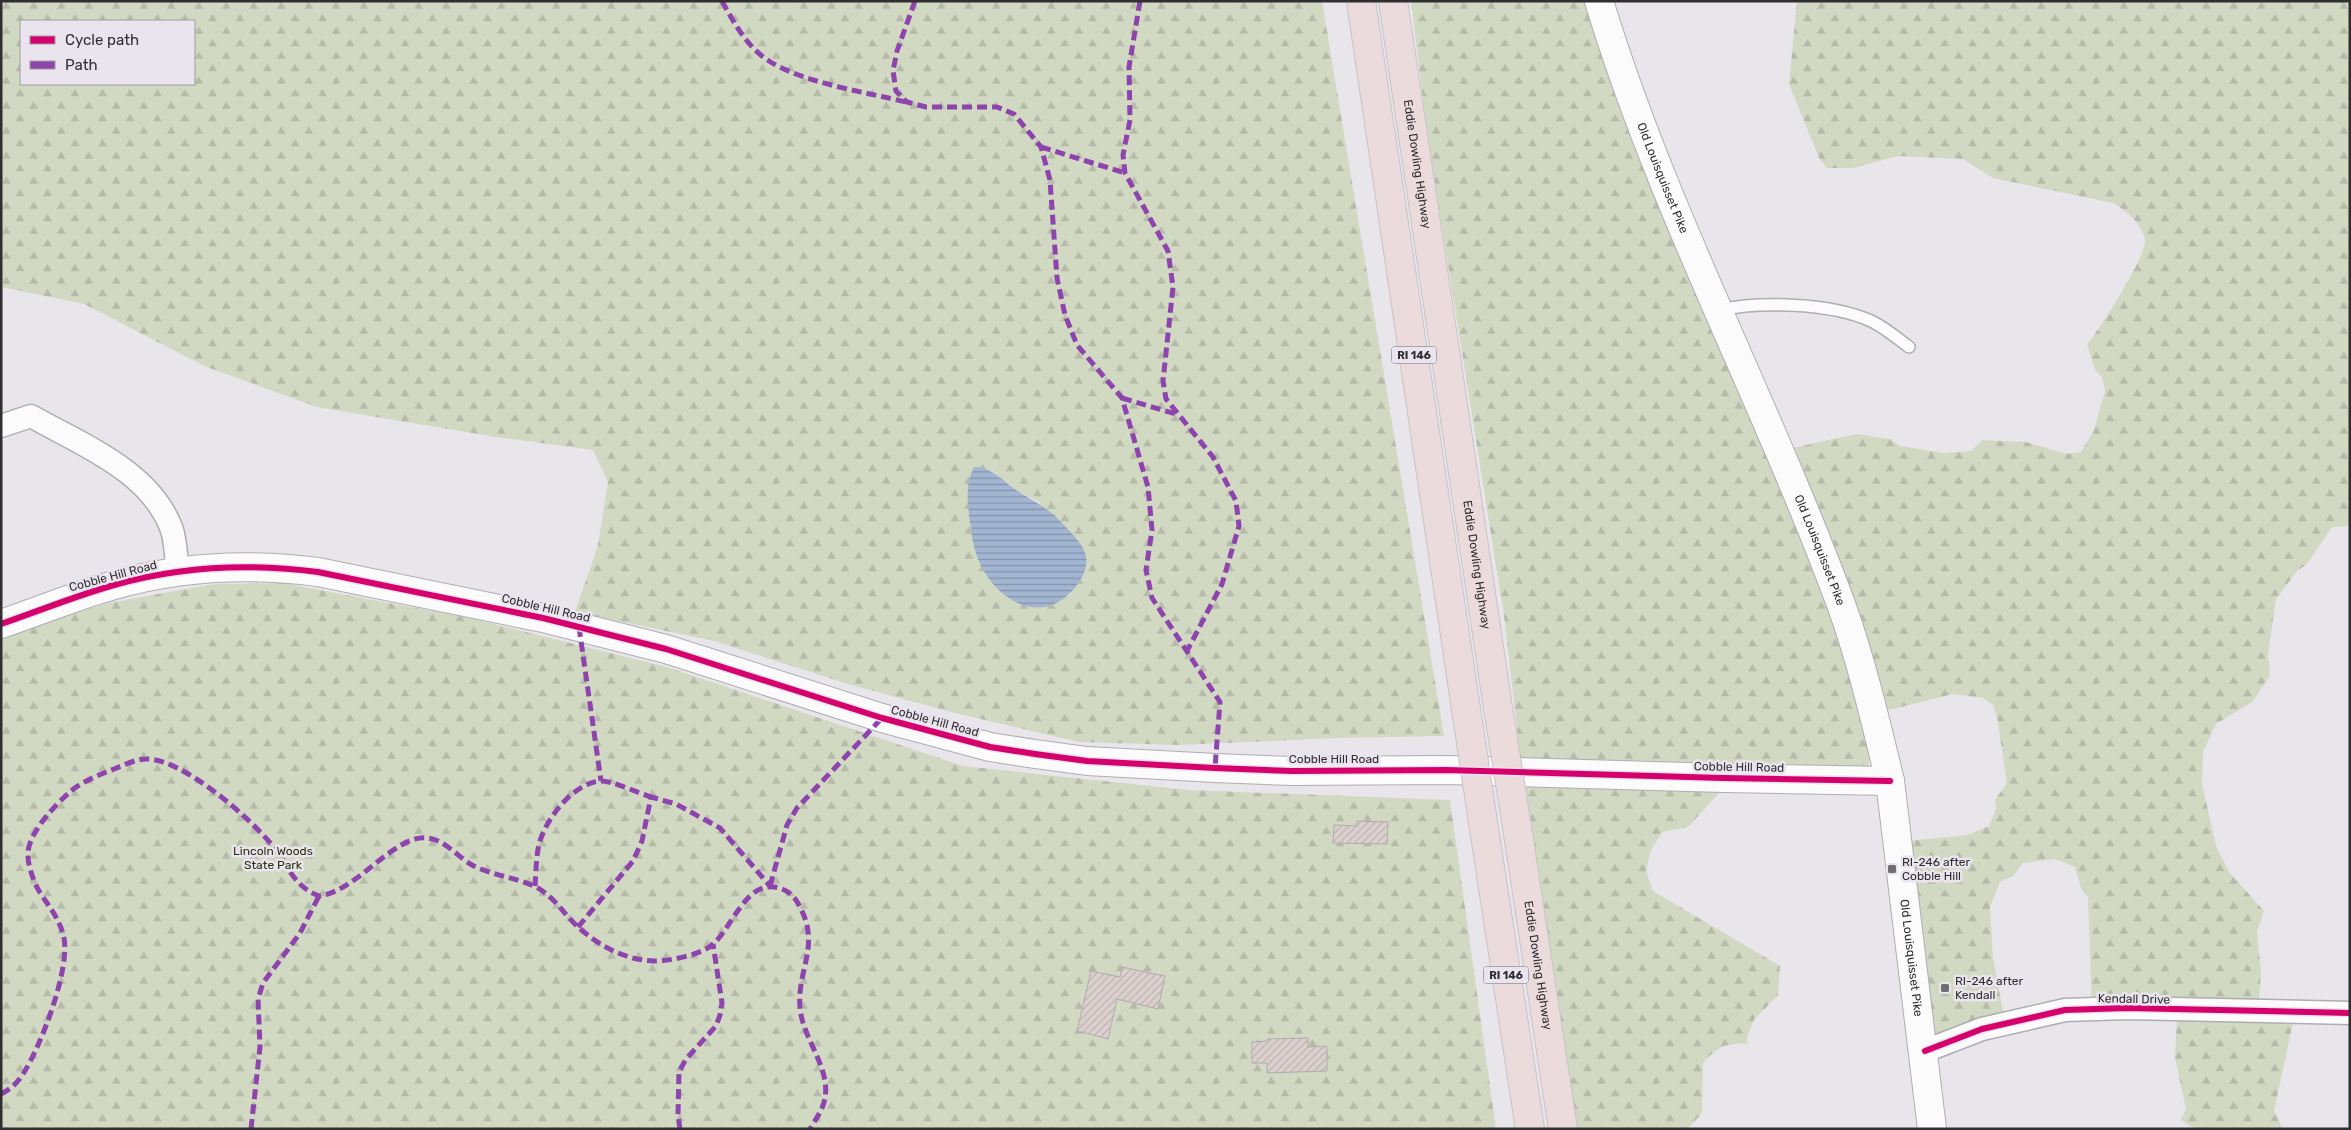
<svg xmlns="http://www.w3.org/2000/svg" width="2351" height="1130" font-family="Rubik,sans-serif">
<defs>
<pattern id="forest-firs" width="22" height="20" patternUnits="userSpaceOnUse" patternTransform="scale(1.25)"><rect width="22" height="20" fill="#d2d9c3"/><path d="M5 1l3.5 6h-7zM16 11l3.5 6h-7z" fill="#b5bba8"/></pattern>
<pattern id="water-rules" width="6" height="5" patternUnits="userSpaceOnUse" patternTransform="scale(1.25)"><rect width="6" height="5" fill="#a2b5d1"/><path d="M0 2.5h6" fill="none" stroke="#8494aa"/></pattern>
<pattern id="building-hatch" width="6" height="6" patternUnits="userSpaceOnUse" patternTransform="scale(1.25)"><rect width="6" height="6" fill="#dbd0ce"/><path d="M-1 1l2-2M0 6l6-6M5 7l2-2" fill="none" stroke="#bcb3b1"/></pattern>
</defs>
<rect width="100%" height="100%" fill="#e9e6eb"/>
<!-- forest -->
<g fill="url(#forest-firs)" fill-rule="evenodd">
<path d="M1 1H1322L1444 736 1338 738 1178 745 1079 742 959 714 851 685 714 641 575 612 598 545 608 482 593 450 496 437 317 407 204 366 84 304 1 287ZM21 21H194V84H21ZM991 470 1017 491 1039 502 1086 568 1069 596 1000 590C976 563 973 543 968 508Z"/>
<path d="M1411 1H1599L1779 451 1856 434 1890 439 1900 446 1944 453 1971 451 1982 440 2026 442 2066 454 2081 452 2094 430 2105 391 2102 377 2095 370 2087 344C2099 331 2147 255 2145 240 2142 223 2126 211 2113 203L1993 178 1963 159 1898 156 1853 168H1827L1819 158 1789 84 1797 1H2350V526L2332 527 2307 564 2297 571 2276 599 2268 654 2270 676 2252 702 2216 724 2203 752 2202 784 2216 846 2229 872 2264 911 2257 931 2261 972 2258 1014 2294 1018 2274 1111 2283 1129H2195L2181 1120 2186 1109 2175 1057 2177 1018 2092 1010 2088 897 2081 888 2075 867 2055 859 2023 863 2013 876 2000 882 1990 907 1993 958 2005 1022 1929 1038 1908 841 1967 835 1989 826 1996 809 1995 800 2007 783 1997 717 1993 705 1983 698 1953 694 1873 714 1868 776 1735 780 1719 793 1688 827 1662 832 1651 850 1646 871 1653 891 1780 966 1778 995 1754 1020 1747 1037 1748 1044C1725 1043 1719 1046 1703 1063L1702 1113 1688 1129H1563L1504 616 1427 133Z"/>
<polygon points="283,583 474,619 667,667 963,766 1189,790 1450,800 1496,1129 1,1129 1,637 108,603 214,584"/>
</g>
<!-- water -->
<path fill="url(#water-rules)" d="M974 467C992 467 1002 480 1016 490 1030 499 1041 504 1054 515 1062 523 1082 542 1085 553 1089 565 1084 575 1077 585 1049 623 1008 609 985 573 977 560 973 545 971 530 968 509 964 486 974 467Z"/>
<!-- building -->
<g fill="url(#building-hatch)" stroke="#afacad">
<polygon points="1357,821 1388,822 1387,844 1333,843 1334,825 1357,826"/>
<polygon points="1122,967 1165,976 1158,1009 1117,999 1108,1039 1077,1031 1091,971 1120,977"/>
<polygon points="1308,1038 1308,1047 1327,1046 1327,1071 1267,1073 1267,1063 1252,1063 1252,1042 1267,1041 1267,1039"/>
</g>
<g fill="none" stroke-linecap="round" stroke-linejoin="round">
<!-- lane casing -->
<g stroke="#afadb1" stroke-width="14">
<path id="lane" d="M1719 310C1761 301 1831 303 1871 321 1884 327 1897 338 1909 347"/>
</g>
<!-- street casing -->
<g stroke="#afadb1" stroke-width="25">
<g id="street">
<path d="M1 426 31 416C82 445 151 471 172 530 176 543 176 559 178 572"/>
<polyline points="1925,1051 1982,1029 2065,1010 2127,1008 2350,1013"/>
</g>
</g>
<!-- secondary casing -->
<g stroke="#afadb1" stroke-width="30">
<g id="secondary">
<path id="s1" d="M1599 1C1662 209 1767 403 1842 607 1862 663 1876 723 1890 781L1932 1129"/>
<path d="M1 624C39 611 75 596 114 585 181 566 249 563 318 572L543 618 666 649 882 718 990 747 1035 754 1087 761 1215 768 1292 771 1446 770 1723 778 1890 781"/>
</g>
</g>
<!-- highway casing -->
<g stroke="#c6c4c7" stroke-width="30">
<g id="highway">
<polyline points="1361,1 1466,709"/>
<path id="s2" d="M1393 1 1498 708"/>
<polyline points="1483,822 1530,1129"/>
<path id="s3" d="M1517 827 1563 1129"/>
</g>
</g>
<!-- lane -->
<use href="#lane" stroke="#fcfbfc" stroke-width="11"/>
<!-- street -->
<use href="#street" stroke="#fcfbfc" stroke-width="22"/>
<!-- secondary -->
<use href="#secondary" stroke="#fcfbfc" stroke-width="28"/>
<!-- highway -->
<use href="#highway" stroke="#ebdbdd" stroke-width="28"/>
<!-- highway-bridge casing -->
<g stroke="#c6c4c7" stroke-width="30" stroke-linecap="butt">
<g id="highway-bridge">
<polyline points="1498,708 1517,827"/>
<polyline points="1466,709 1483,822"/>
</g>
</g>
<!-- highway-bridge -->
<use href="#highway-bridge" stroke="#ebdbdd" stroke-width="28"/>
<!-- quiet -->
<g stroke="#8e44ad" stroke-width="5" stroke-dasharray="10 5" stroke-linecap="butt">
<path d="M722 1C734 23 747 47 769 61 804 83 865 92 906 102"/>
<polyline points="915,1 897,51 893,71 896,91 907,102 926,107 997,107 1014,114 1041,147 1050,180 1057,278 1065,315 1077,345 1122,398 1148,487 1152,530 1146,570 1152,598 1220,702 1215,768"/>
<polyline points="1140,1 1129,67 1130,120 1123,155 1125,173 1168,251 1173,287 1163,381 1166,399 1213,457 1236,501 1239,526 1222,584 1187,651"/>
<polyline points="1041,147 1125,173"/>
<polyline points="1122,398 1179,415"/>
<polyline points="579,627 601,781"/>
<path d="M535 886C536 873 536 858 539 844 546 819 572 784 600 781 611 780 638 793 651 797"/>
<polyline points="770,886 787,825 797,808 882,718"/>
<polyline points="578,927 633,861 642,841 651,797 676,804 720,828 770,886"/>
<path d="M1 1094C10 1090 18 1082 23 1074 41 1046 70 970 64 938 58 911 40 899 33 878 31 872 28 863 28 856 26 835 56 804 71 791 83 781 99 775 114 769 124 765 136 759 146 759 182 758 250 818 272 845 288 865 293 886 319 896 358 891 395 833 428 838 445 840 458 857 472 865 491 875 514 877 534 886 553 895 563 913 578 927 599 946 625 960 654 961 670 961 700 955 712 945 733 928 747 875 782 889 792 893 796 899 801 909 820 947 797 970 800 1007 802 1041 837 1073 822 1108 819 1115 814 1122 810 1129"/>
<polyline points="251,1129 260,1047 258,999 263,983 300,933 319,896"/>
<polyline points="680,1129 678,1115 679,1072 686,1059 716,1026 720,1015 722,1003 713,944"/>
</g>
<!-- cycleway casing -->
<g stroke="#e9e4ed" stroke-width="9">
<g id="cycleway">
<path d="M1 624C39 611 75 596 114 585 181 566 249 563 318 572L543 618 666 649 882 718 990 747 1035 754 1087 761 1215 768 1292 771 1446 770 1723 778 1890 781"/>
<polyline points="1925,1051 1982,1029 2065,1010 2127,1008 2350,1013"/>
</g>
</g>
<!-- cycleway -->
<use href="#cycleway" stroke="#d6006c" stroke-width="6"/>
</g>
<!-- markers -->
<g fill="#716e72" stroke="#e9e4ed" stroke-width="2">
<rect x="1887" y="864" width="10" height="10" rx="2.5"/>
<rect x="1940" y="983" width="10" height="10" rx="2.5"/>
</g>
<g text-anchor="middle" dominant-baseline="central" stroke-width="5" stroke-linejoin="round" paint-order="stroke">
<!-- shield labels -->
<g fill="#e9e4ed" stroke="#686569" stroke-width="1">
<rect x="1391.5" y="346.5" width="45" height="17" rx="4"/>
<rect x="1483.5" y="966.5" width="45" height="17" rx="4"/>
</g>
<g font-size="11" font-weight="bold" fill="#302e31">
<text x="1414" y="355">RI 146</text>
<text x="1506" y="975">RI 146</text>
</g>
<!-- street labels -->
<g font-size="12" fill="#302e31" stroke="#e9e4ed">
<text stroke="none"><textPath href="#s2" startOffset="165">Eddie Dowling Highway</textPath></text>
<text stroke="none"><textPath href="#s1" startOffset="188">Old Louisquisset Pike</textPath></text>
<text stroke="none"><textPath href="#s1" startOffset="592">Old Louisquisset Pike</textPath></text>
<text stroke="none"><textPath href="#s2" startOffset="570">Eddie Dowling Highway</textPath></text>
<text transform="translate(113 576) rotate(-15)">Cobble Hill Road</text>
<text transform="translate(546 608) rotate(13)">Cobble Hill Road</text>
<text transform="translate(935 721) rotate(15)">Cobble Hill Road</text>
<text x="1334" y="759">Cobble Hill Road</text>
<text transform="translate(1739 767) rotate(1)">Cobble Hill Road</text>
<text stroke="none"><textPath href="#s1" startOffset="1012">Old Louisquisset Pike</textPath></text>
<text stroke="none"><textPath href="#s3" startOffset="140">Eddie Dowling Highway</textPath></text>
<text transform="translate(2134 999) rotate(1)">Kendall Drive</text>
</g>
<!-- park labels -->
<g font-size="12" fill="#28310d" stroke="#e9e4ed">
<text x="273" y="851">Lincoln Woods<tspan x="273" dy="14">State Park</tspan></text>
</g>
<!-- poi labels -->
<g font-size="12" fill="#302e31" stroke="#e9e4ed" text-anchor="start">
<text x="1902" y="862">RI-246 after<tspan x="1902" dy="14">Cobble Hill</tspan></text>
<text x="1955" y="981">RI-246 after<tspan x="1955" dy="14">Kendall</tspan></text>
</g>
</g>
<!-- border -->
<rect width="2351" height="1130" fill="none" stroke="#302e31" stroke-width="5"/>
<!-- legend -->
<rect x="20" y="20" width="175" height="65" fill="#e9e4ed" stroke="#9f9ba2"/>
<rect x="30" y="36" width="25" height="8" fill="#d6006c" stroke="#9f9ba2"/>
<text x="65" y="45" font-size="15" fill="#302e31">Cycle path</text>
<rect x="30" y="61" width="25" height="8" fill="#8e44ad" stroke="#9f9ba2"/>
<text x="65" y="70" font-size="15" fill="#302e31">Path</text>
</svg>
